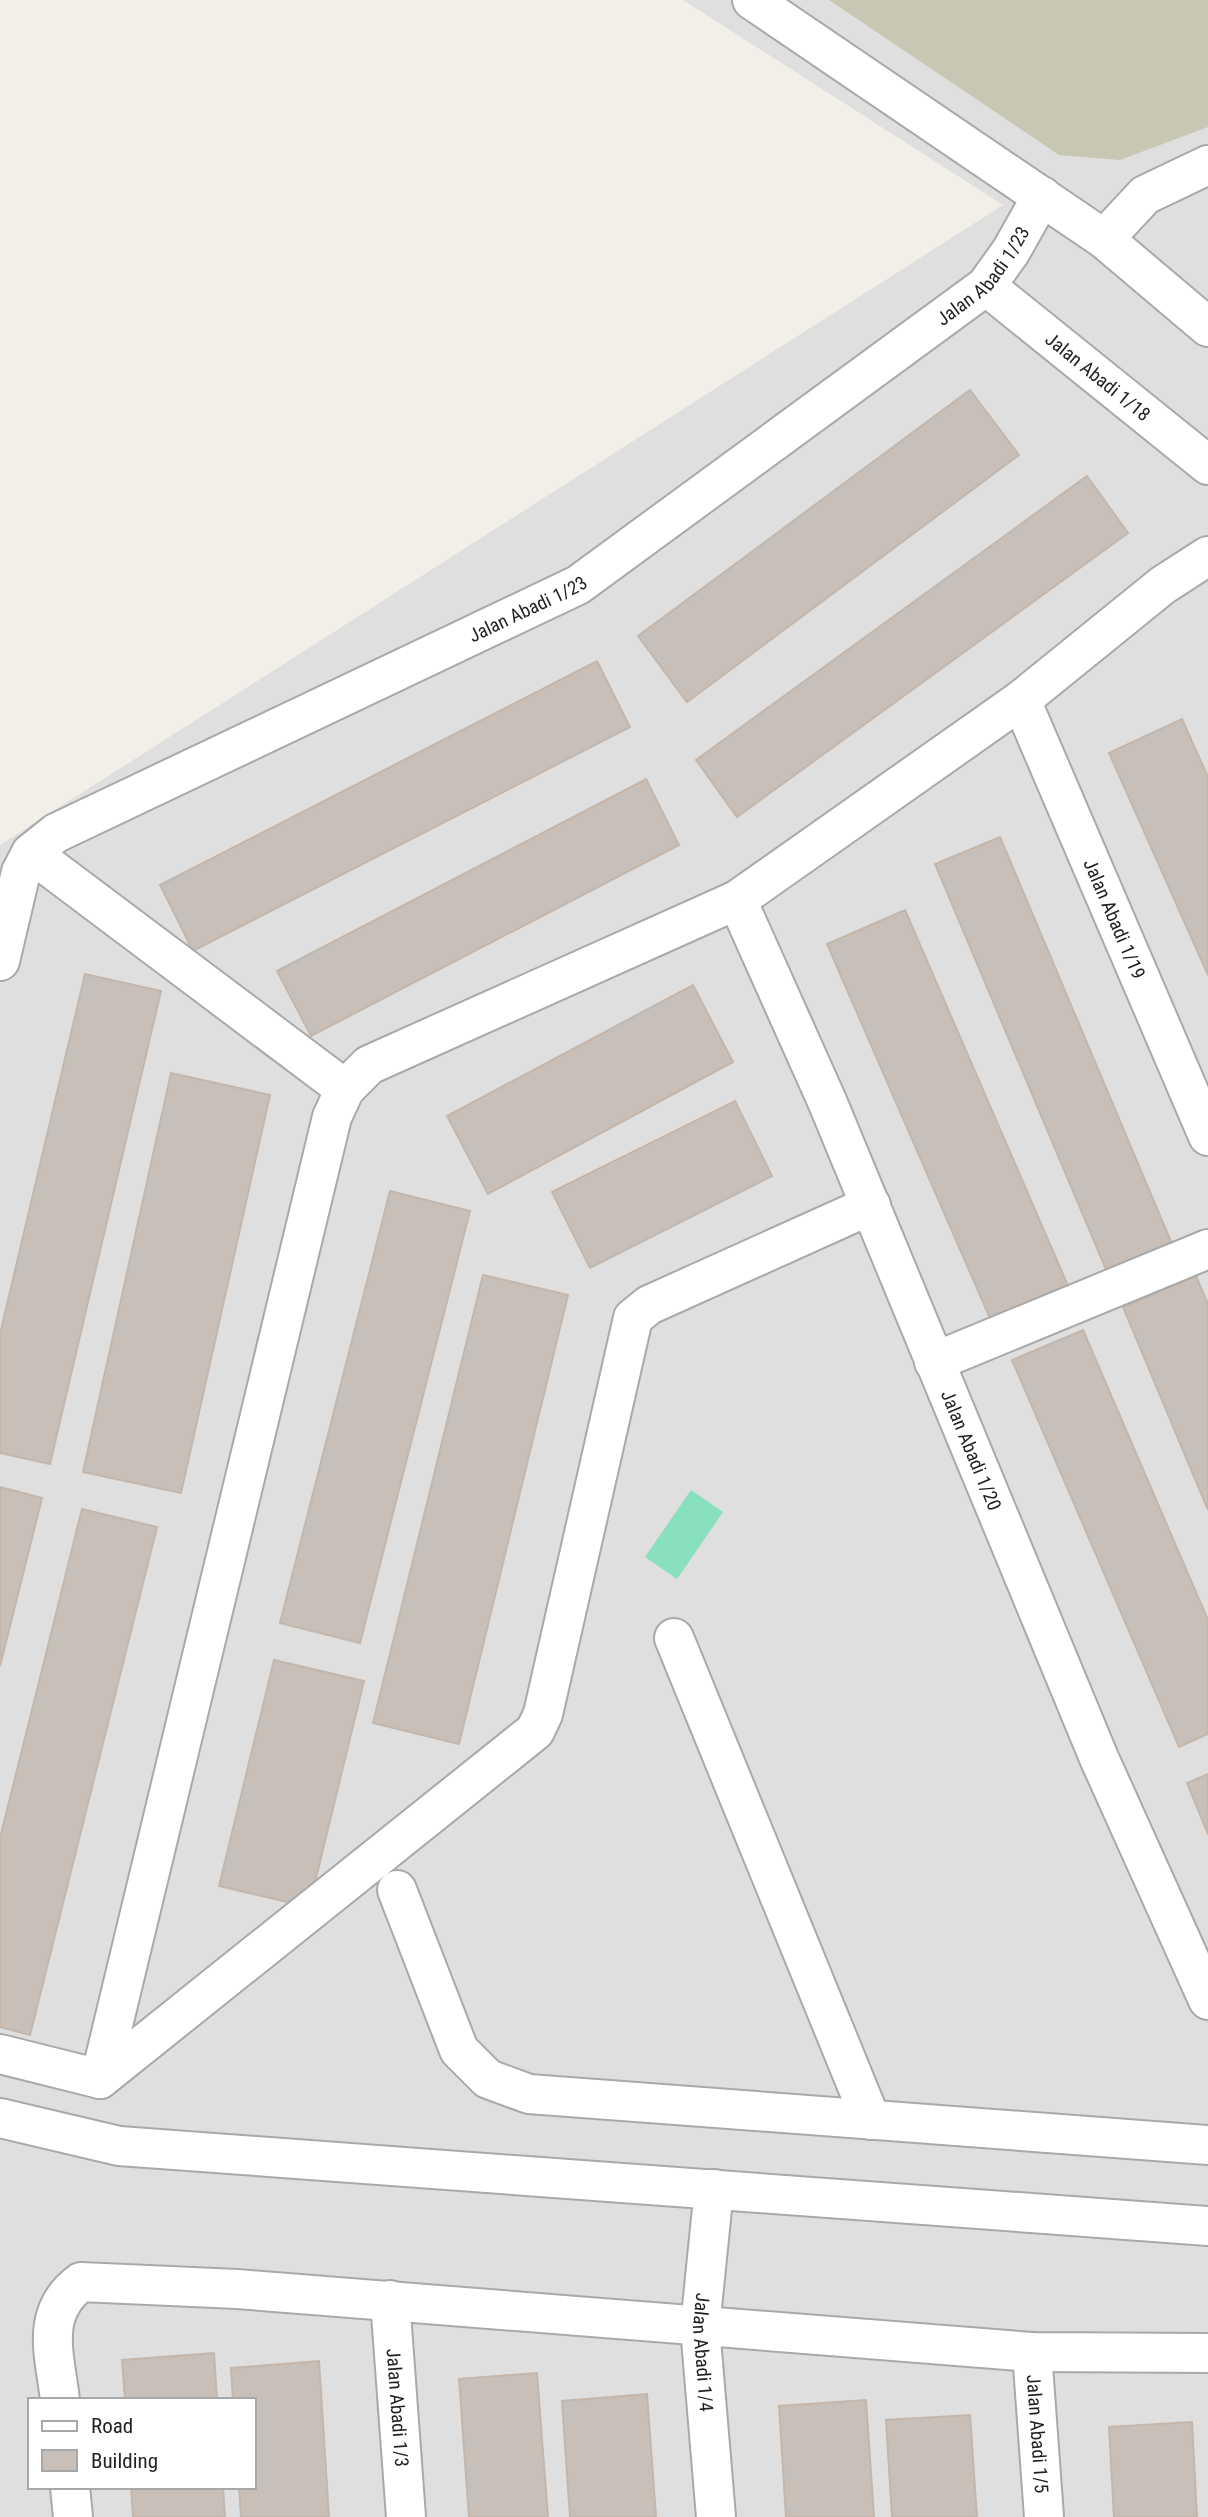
<svg xmlns="http://www.w3.org/2000/svg" width="1208" height="2517" font-family="'Roboto Condensed',sans-serif">
<rect width="100%" height="100%" fill="#f2efe9"/>
<!-- residential -->
<path fill="#e0dfdf" fill-rule="evenodd" d="M683 0H1208V2517H0V845L1003 205ZM30 2400H254V2487H30Z"/>
<!-- construction -->
<polygon fill="#c7c7b4" points="829,0 1208,0 1208,127 1120,160 1059,155"/>
<!-- pitch -->
<polygon fill="#88e0be" points="691,1490 723,1512 677,1579 645,1557"/>
<!-- building -->
<g fill="#c7bfb8" stroke="#c4b6ab" stroke-width="2">
<polygon points="970,390 1019,455 687,702 638,636"/>
<polygon points="1087,476 1128,533 737,817 696,760"/>
<polygon points="597,661 630,727 193,951 160,885"/>
<polygon points="1182,719 1208,777 1208,975 1109,753"/>
<polygon points="646,779 679,845 311,1036 277,971"/>
<polygon points="1000,837 1175,1251 1110,1279 935,864"/>
<polygon points="905,910 1069,1288 992,1323 827,944"/>
<polygon points="85,974 161,991 50,1464 0,1453 0,1334"/>
<polygon points="693,985 733,1062 488,1194 447,1116"/>
<polygon points="171,1073 270,1095 181,1493 83,1472"/>
<polygon points="735,1101 772,1176 590,1268 552,1192"/>
<polygon points="390,1191 470,1211 360,1643 280,1623"/>
<polygon points="483,1275 568,1295 459,1744 373,1723"/>
<polygon points="1196,1276 1208,1304 1208,1510 1123,1307"/>
<polygon points="1083,1330 1208,1620 1208,1734 1179,1747 1012,1360"/>
<polygon points="0,1487 42,1498 0,1666"/>
<polygon points="82,1509 157,1527 30,2035 0,2027 0,1838"/>
<polygon points="274,1660 364,1681 309,1907 219,1886"/>
<polygon points="1208,1774 1208,1834 1187,1783"/>
<polygon points="214,2353 217,2400 125,2400 122,2360"/>
<polygon points="319,2361 329,2517 241,2517 239,2487 254,2487 254,2400 233,2400 231,2368"/>
<polygon points="537,2373 548,2517 469,2517 459,2379"/>
<polygon points="647,2394 656,2517 570,2517 562,2401"/>
<polygon points="866,2400 874,2517 786,2517 779,2406"/>
<polygon points="970,2415 977,2517 892,2517 886,2420"/>
<polygon points="1192,2422 1197,2517 1114,2517 1109,2427"/>
<polygon points="131,2487 223,2487 225,2517 133,2517"/>
</g>
<g fill="none" stroke-linecap="round" stroke-linejoin="round">
<!-- minor casing -->
<g stroke="#a9a9a9" stroke-width="42">
<g id="minor">
<polyline points="752,0 1104,239 1208,327"/>
<polyline points="1104,239 1145,195 1208,165"/>
<path id="s1" d="M986 286 1208 465"/>
<path id="s2" d="M1021 700 1208 1136"/>
<polyline points="31,853 345,1089"/>
<path id="s3" d="M737 900 827 1101 1099 1758 1208 2000"/>
<path id="s4" d="M0 961 21 872 31 853 56 833 578 585 986 286 1011 251 1042 196"/>
<polyline points="934,1362 1208,1249"/>
<polyline points="674,1638 871,2120"/>
<polyline points="397,1890 459,2050 488,2079 529,2094 1208,2145"/>
<polyline points="0,2054 100,2079 535,1731 543,1714 633,1318 649,1305 871,1205"/>
<polyline points="100,2079 332,1117 345,1089 369,1065 737,900 1021,700 1163,585 1208,556"/>
<polyline points="0,2118 119,2146 1208,2226"/>
<path id="s5" d="M714 2189 700 2327 716 2517"/>
<path id="s6" d="M390 2300 406 2517"/>
<path id="s7" d="M1032 2352 1044 2517"/>
<path d="M60 2400C55 2355 39 2313 81 2282L237 2289 1032 2352 1208 2353"/>
<polyline points="70,2487 73,2517"/>
</g>
</g>
<!-- minor -->
<use href="#minor" stroke="#fff" stroke-width="38"/>
</g>
<g text-anchor="middle" dominant-baseline="central" stroke-width="5" stroke-linejoin="round" paint-order="stroke">
<!-- street labels -->
<g font-size="19" fill="#222" stroke="#fff">
<text stroke="none"><textPath href="#s4" startOffset="1234">Jalan Abadi 1/23</textPath></text>
<text stroke="none"><textPath href="#s1" startOffset="144">Jalan Abadi 1/18</textPath></text>
<text stroke="none"><textPath href="#s4" startOffset="667">Jalan Abadi 1/23</textPath></text>
<text stroke="none"><textPath href="#s2" startOffset="238">Jalan Abadi 1/19</textPath></text>
<text stroke="none"><textPath href="#s3" startOffset="598">Jalan Abadi 1/20</textPath></text>
<text stroke="none"><textPath href="#s5" startOffset="164">Jalan Abadi 1/4</textPath></text>
<text stroke="none"><textPath href="#s6" startOffset="108">Jalan Abadi 1/3</textPath></text>
<text stroke="none"><textPath href="#s7" startOffset="82">Jalan Abadi 1/5</textPath></text>
</g>
</g>
<!-- legend -->
<rect x="28" y="2398" width="228" height="91" fill="#ffffff" stroke="#a7a7a7" stroke-width="2"/>
<rect x="42" y="2421" width="35" height="10" fill="#ffffff" stroke="#a7a7a7" stroke-width="2"/>
<text x="91" y="2433" font-size="21" fill="#222222">Road</text>
<rect x="42" y="2450" width="35" height="21" fill="#c7bfb8" stroke="#a7a7a7" stroke-width="2"/>
<text x="91" y="2468" font-size="21" fill="#222222">Building</text>
</svg>
